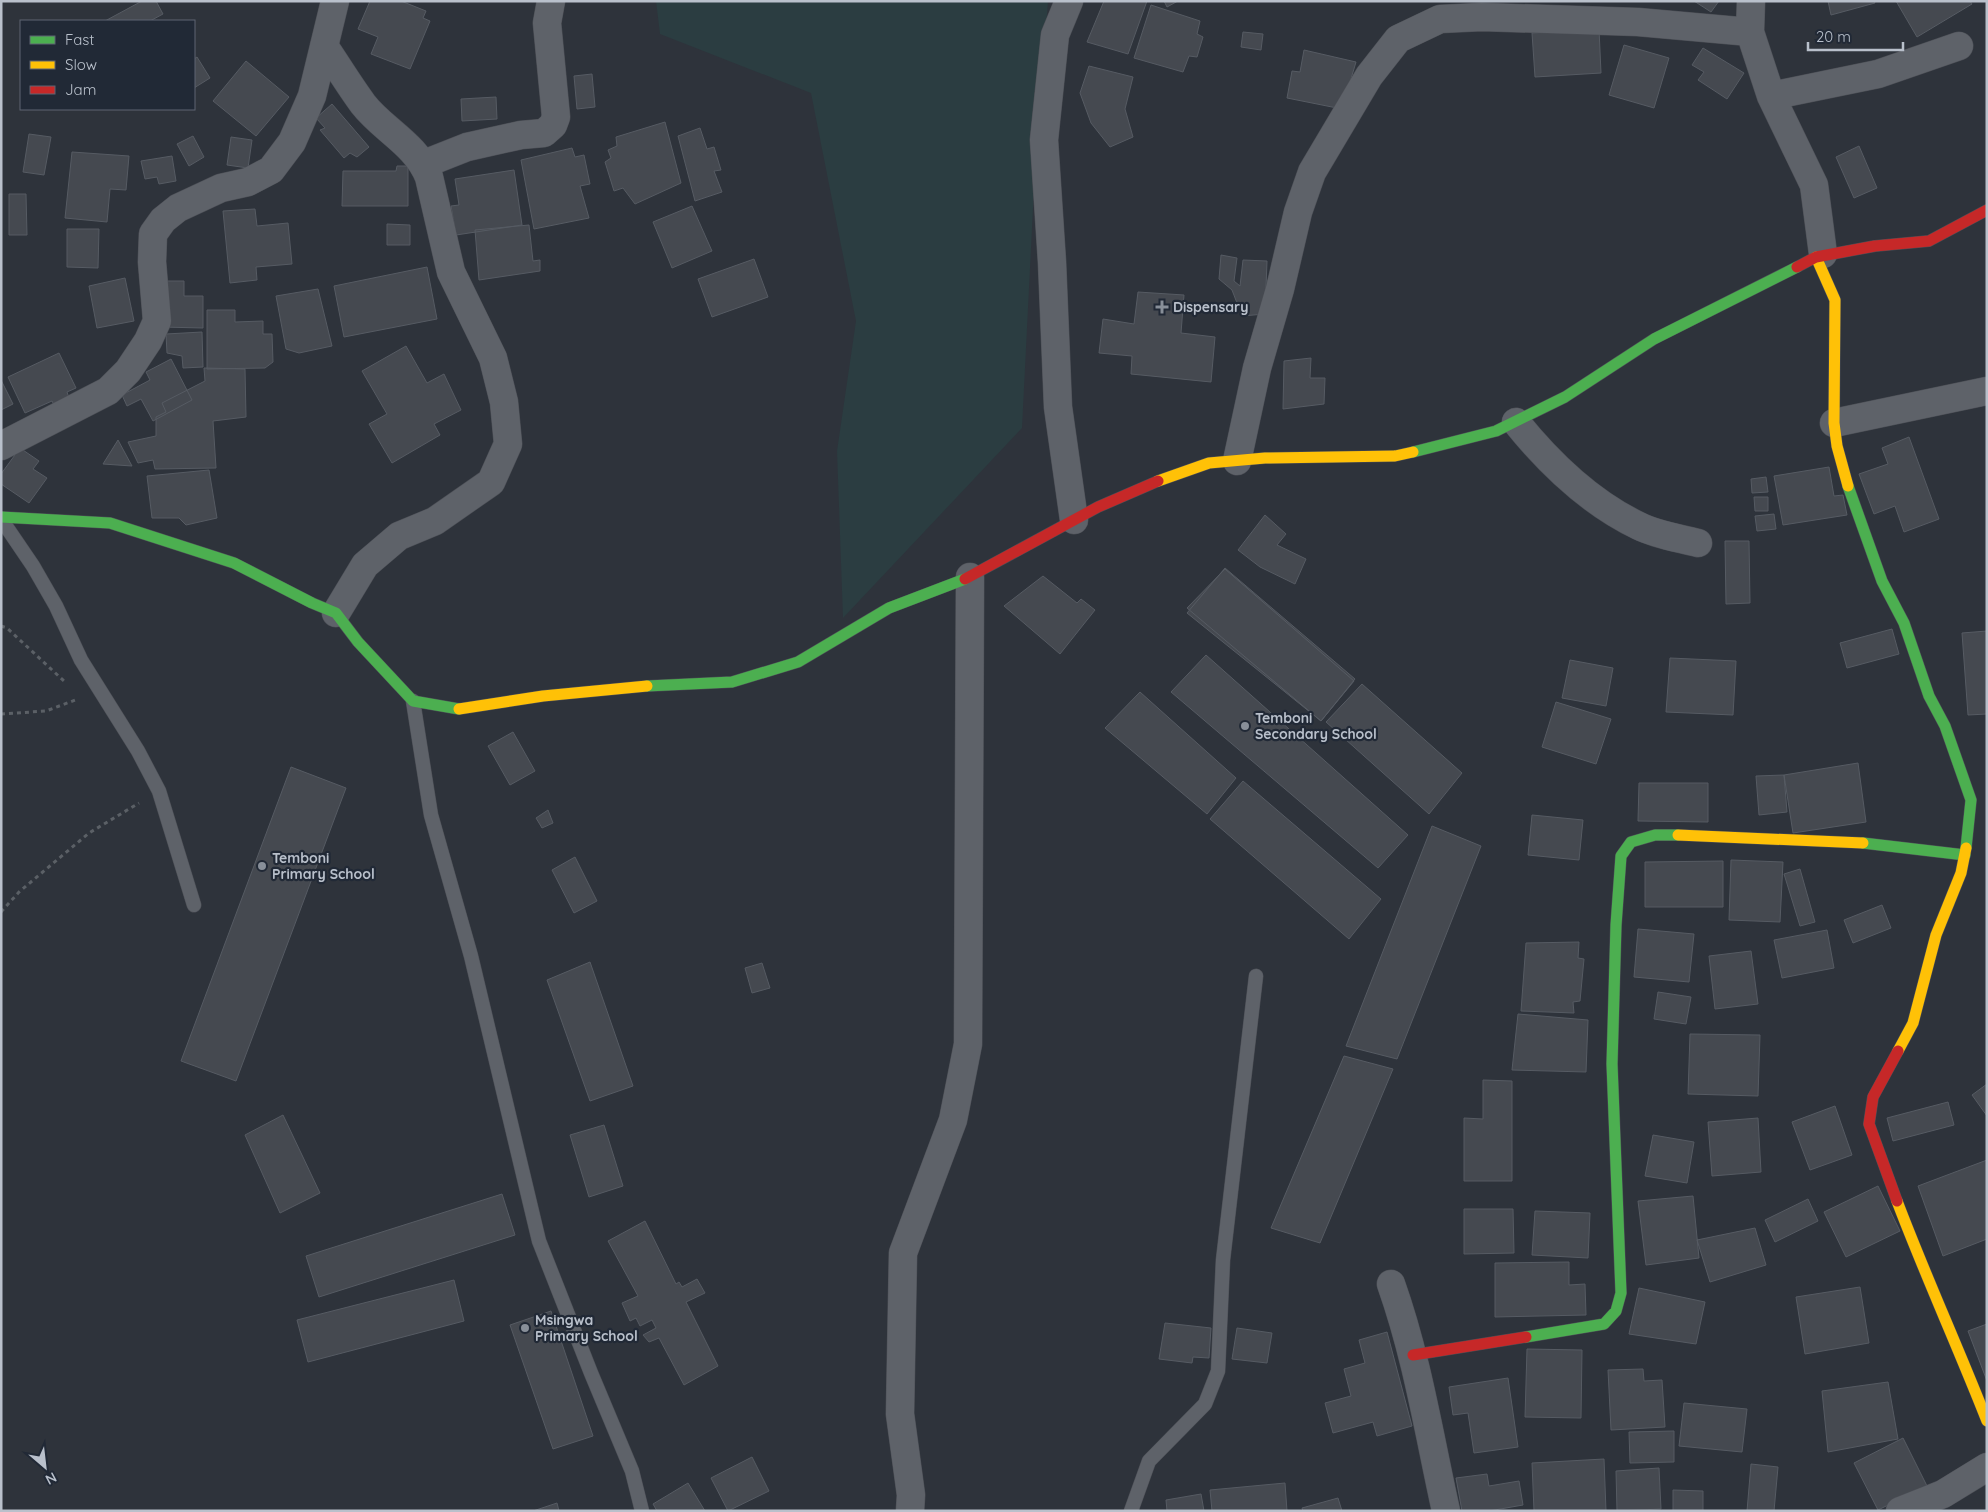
<svg xmlns="http://www.w3.org/2000/svg" width="1988" height="1512" font-family="Quicksand,sans-serif">
  <style>
    .green { fill: #2b3d41 }
    .building { fill: #454950; stroke: #565b63 }
    .lines { fill: none; stroke-linecap: round; stroke-linejoin: round }
    .lane-casing { stroke: #4c4f56; stroke-width: 15 }
    .street-casing { stroke: #4c4f56; stroke-width: 29 }
    .fast-casing { stroke: #4c4f56; stroke-width: 12 }
    .slow-casing { stroke: #4c4f56; stroke-width: 12 }
    .jam-casing { stroke: #4c4f56; stroke-width: 12 }
    .path { stroke: #5b6066; stroke-width: 3; stroke-dasharray: 4 4; stroke-linecap: butt }
    .lane { stroke: #5e6269; stroke-width: 14 }
    .street { stroke: #5e6269; stroke-width: 28 }
    .fast { stroke: #4caf50; stroke-width: 11 }
    .slow { stroke: #ffc107; stroke-width: 11 }
    .jam { stroke: #c62828; stroke-width: 11 }
    .poi-dot { fill: #888f99; stroke: #212936; stroke-width: 2 }
    .labels { text-anchor: middle; stroke-width: 4.5; stroke-linejoin: round; paint-order: stroke }
    .poi-label { font-size: 14px; font-weight: bold; fill: #b9c0cb; stroke: #212936; text-anchor: start }
  </style>
  <rect width="100%" height="100%" fill="#2e333b"/>
  <path class="green" d="M 656,1 L 1048,1 L 1034,188 L 1022,428 L 843,618 L 837,451 L 856,321 L 811,93 L 660,34 Z"/>
  <path class="building" d="M 142,1 L 156,1 L 163,14 L 150,21 L 105,21 Z
    M 370,1 L 401,1 L 426,11 L 423,18 L 430,21 L 410,69 L 371,54 L 378,37 L 358,29 Z
    M 1104,1 L 1147,1 L 1128,54 L 1087,42 Z
    M 1164,1 L 1178,1 L 1167,7 Z
    M 1694,1 L 1719,1 L 1711,12 Z
    M 1828,1 L 1874,1 L 1875,3 L 1831,15 Z
    M 1896,1 L 1970,1 L 1972,4 L 1917,37 Z
    M 1151,5 L 1200,21 L 1197,34 L 1203,37 L 1197,57 L 1189,56 L 1183,72 L 1134,58 Z
    M 1599,29 L 1601,73 L 1535,77 L 1532,33 Z
    M 1243,32 L 1263,34 L 1261,50 L 1241,47 Z
    M 1624,45 L 1669,58 L 1654,108 L 1609,95 Z
    M 1703,48 L 1744,73 L 1727,99 L 1698,80 L 1704,72 L 1692,65 Z
    M 1304,50 L 1356,62 L 1342,109 L 1287,98 L 1292,71 L 1300,72 Z
    M 197,57 L 210,78 L 194,88 L 194,59 Z
    M 246,61 L 289,97 L 256,136 L 213,101 Z
    M 1089,66 L 1133,77 L 1125,109 L 1133,137 L 1110,147 L 1091,123 L 1080,93 Z
    M 592,74 L 595,107 L 577,109 L 574,76 Z
    M 496,97 L 497,119 L 462,121 L 461,99 Z
    M 332,104 L 369,147 L 357,157 L 350,153 L 344,158 L 320,130 L 325,128 L 316,118 Z
    M 665,122 L 681,183 L 635,204 L 623,188 L 614,191 L 605,162 L 611,158 L 608,150 L 617,146 L 616,137 Z
    M 700,128 L 707,149 L 714,147 L 721,170 L 714,171 L 722,192 L 695,201 L 678,136 Z
    M 29,134 L 51,137 L 44,175 L 23,172 Z
    M 193,136 L 204,157 L 189,166 L 177,144 Z
    M 231,137 L 252,140 L 248,168 L 227,165 Z
    M 1859,146 L 1877,188 L 1854,198 L 1836,157 Z
    M 572,148 L 575,157 L 584,155 L 590,184 L 580,186 L 589,218 L 534,229 L 521,160 Z
    M 72,152 L 129,156 L 126,190 L 110,189 L 107,222 L 65,218 Z
    M 172,156 L 176,181 L 159,184 L 157,177 L 145,179 L 141,161 Z
    M 397,166 L 408,166 L 408,206 L 342,206 L 343,171 L 396,171 Z
    M 514,170 L 522,225 L 456,235 L 451,206 L 459,205 L 455,179 Z
    M 9,194 L 26,194 L 27,235 L 9,235 Z
    M 692,206 L 712,251 L 672,268 L 653,222 Z
    M 255,209 L 257,226 L 288,223 L 292,264 L 256,267 L 257,280 L 230,283 L 223,211 Z
    M 387,224 L 410,225 L 410,245 L 387,245 Z
    M 529,225 L 533,261 L 540,260 L 540,271 L 479,280 L 475,230 Z
    M 67,229 L 99,229 L 98,268 L 67,267 Z
    M 1221,255 L 1237,258 L 1234,281 L 1240,286 L 1243,260 L 1267,261 L 1265,314 L 1242,316 L 1232,290 L 1219,279 Z
    M 754,259 L 768,297 L 712,317 L 698,279 Z
    M 427,267 L 437,319 L 344,337 L 334,286 Z
    M 125,278 L 134,321 L 97,328 L 89,286 Z
    M 161,281 L 184,281 L 184,296 L 203,296 L 203,328 L 161,327 Z
    M 318,289 L 332,346 L 299,353 L 286,349 L 276,296 Z
    M 1138,292 L 1184,295 L 1181,333 L 1215,337 L 1211,382 L 1131,374 L 1132,356 L 1099,353 L 1103,319 L 1134,324 Z
    M 207,310 L 235,310 L 235,322 L 263,321 L 263,334 L 272,334 L 273,362 L 265,368 L 207,369 Z
    M 202,332 L 203,367 L 183,368 L 182,356 L 167,353 L 166,334 Z
    M 406,346 L 427,383 L 444,374 L 461,410 L 434,424 L 440,435 L 392,463 L 369,424 L 387,414 L 362,371 Z
    M 59,353 L 76,388 L 67,392 L 69,398 L 54,405 L 52,401 L 25,413 L 8,377 Z
    M 1311,358 L 1310,378 L 1325,378 L 1324,404 L 1283,409 L 1284,361 Z
    M 171,359 L 192,400 L 153,421 L 141,399 L 127,406 L 122,395 L 150,380 L 146,372 Z
    M 204,368 L 245,369 L 246,417 L 213,421 L 216,468 L 155,469 L 153,460 L 138,463 L 128,442 L 156,436 L 156,417 L 166,412 L 162,403 L 205,381 Z
    M 1,380 L 13,404 L 1,410 Z
    M 1909,437 L 1939,519 L 1904,532 L 1895,506 L 1874,514 L 1859,474 L 1888,464 L 1882,448 Z
    M 118,440 L 132,466 L 103,464 Z
    M 20,448 L 39,461 L 33,469 L 47,478 L 29,503 L 1,484 L 1,474 Z
    M 1829,467 L 1834,496 L 1843,495 L 1847,515 L 1783,525 L 1774,476 Z
    M 209,470 L 217,518 L 186,525 L 179,518 L 152,518 L 147,476 Z
    M 1766,477 L 1768,492 L 1752,493 L 1751,479 Z
    M 1754,497 L 1768,497 L 1768,511 L 1755,511 Z
    M 1774,514 L 1776,529 L 1757,531 L 1755,516 Z
    M 1265,515 L 1286,534 L 1277,545 L 1306,559 L 1295,584 L 1260,567 L 1238,550 Z
    M 1725,541 L 1749,541 L 1750,603 L 1726,604 Z
    M 1225,568 L 1355,679 L 1321,721 L 1187,613 Z
    M 1225,569 L 1354,681 L 1321,721 L 1187,608 Z
    M 1043,576 L 1077,603 L 1081,599 L 1095,610 L 1060,654 L 1004,606 Z
    M 1892,629 L 1899,654 L 1847,668 L 1840,643 Z
    M 1987,631 L 1987,714 L 1968,715 L 1962,633 Z
    M 1206,655 L 1408,835 L 1378,868 L 1171,692 Z
    M 1670,658 L 1736,661 L 1733,715 L 1666,712 Z
    M 1570,660 L 1613,668 L 1606,706 L 1562,698 Z
    M 1362,684 L 1462,773 L 1429,814 L 1326,722 Z
    M 1140,692 L 1236,778 L 1207,814 L 1105,728 Z
    M 1556,702 L 1611,719 L 1596,764 L 1542,747 Z
    M 513,732 L 535,771 L 510,785 L 488,746 Z
    M 1858,763 L 1866,822 L 1793,833 L 1784,775 Z
    M 291,767 L 346,788 L 236,1081 L 181,1061 Z
    M 1784,775 L 1787,812 L 1759,815 L 1756,776 Z
    M 1243,781 L 1381,899 L 1349,939 L 1210,819 Z
    M 1639,783 L 1708,783 L 1708,822 L 1638,821 Z
    M 548,810 L 553,823 L 542,828 L 536,818 Z
    M 1532,815 L 1583,820 L 1579,860 L 1528,855 Z
    M 1432,826 L 1481,846 L 1397,1059 L 1346,1046 Z
    M 575,857 L 597,901 L 574,913 L 552,870 Z
    M 1731,860 L 1783,862 L 1780,922 L 1729,920 Z
    M 1723,861 L 1723,907 L 1645,907 L 1645,862 Z
    M 1800,869 L 1815,922 L 1800,926 L 1784,874 Z
    M 1882,905 L 1891,928 L 1853,943 L 1844,920 Z
    M 1638,929 L 1694,934 L 1689,982 L 1634,977 Z
    M 1827,930 L 1834,968 L 1782,978 L 1774,940 Z
    M 1579,942 L 1578,958 L 1584,959 L 1580,1001 L 1573,1002 L 1574,1013 L 1521,1011 L 1526,943 Z
    M 1751,951 L 1758,1004 L 1715,1009 L 1709,956 Z
    M 590,962 L 633,1086 L 590,1101 L 547,980 Z
    M 762,963 L 770,988 L 752,993 L 745,968 Z
    M 1658,992 L 1691,997 L 1686,1024 L 1654,1019 Z
    M 1518,1014 L 1588,1020 L 1586,1072 L 1512,1070 Z
    M 1690,1034 L 1760,1035 L 1758,1096 L 1688,1094 Z
    M 1344,1056 L 1393,1069 L 1320,1243 L 1271,1228 Z
    M 1483,1080 L 1512,1081 L 1512,1181 L 1464,1181 L 1464,1118 L 1483,1119 Z
    M 1987,1084 L 1987,1116 L 1972,1095 Z
    M 1948,1102 L 1954,1125 L 1893,1141 L 1887,1118 Z
    M 1835,1106 L 1852,1155 L 1810,1170 L 1792,1122 Z
    M 283,1115 L 320,1193 L 280,1213 L 245,1135 Z
    M 1758,1118 L 1761,1172 L 1712,1176 L 1708,1122 Z
    M 604,1125 L 623,1186 L 589,1197 L 570,1135 Z
    M 1653,1135 L 1694,1142 L 1687,1183 L 1645,1176 Z
    M 1987,1160 L 1987,1239 L 1943,1256 L 1918,1186 Z
    M 1878,1186 L 1900,1231 L 1846,1257 L 1824,1212 Z
    M 502,1194 L 515,1235 L 319,1297 L 306,1256 Z
    M 1693,1196 L 1699,1258 L 1646,1265 L 1638,1201 Z
    M 1808,1199 L 1818,1221 L 1775,1242 L 1765,1220 Z
    M 1464,1209 L 1513,1209 L 1514,1253 L 1464,1254 Z
    M 1535,1211 L 1590,1213 L 1588,1258 L 1532,1255 Z
    M 645,1221 L 676,1284 L 679,1282 L 682,1287 L 697,1279 L 705,1293 L 686,1302 L 718,1366 L 684,1385 L 659,1338 L 649,1342 L 643,1335 L 656,1328 L 652,1320 L 640,1326 L 636,1318 L 630,1321 L 622,1303 L 638,1296 L 608,1241 Z
    M 1755,1228 L 1766,1265 L 1710,1282 L 1697,1240 Z
    M 1569,1262 L 1569,1285 L 1585,1284 L 1586,1315 L 1495,1317 L 1495,1263 Z
    M 454,1280 L 464,1321 L 308,1362 L 297,1320 Z
    M 1860,1287 L 1869,1343 L 1805,1354 L 1796,1297 Z
    M 1639,1288 L 1705,1302 L 1696,1344 L 1629,1334 Z
    M 551,1311 L 593,1436 L 553,1449 L 510,1325 Z
    M 1165,1323 L 1211,1328 L 1209,1358 L 1193,1357 L 1192,1363 L 1159,1359 Z
    M 1987,1324 L 1987,1381 L 1968,1331 Z
    M 1237,1328 L 1272,1333 L 1267,1363 L 1232,1359 Z
    M 1387,1332 L 1412,1426 L 1377,1436 L 1373,1422 L 1333,1433 L 1325,1403 L 1351,1396 L 1344,1369 L 1365,1363 L 1359,1340 Z
    M 1527,1349 L 1582,1350 L 1581,1418 L 1525,1417 Z
    M 1643,1369 L 1644,1381 L 1662,1380 L 1665,1427 L 1611,1430 L 1608,1370 Z
    M 1508,1378 L 1518,1447 L 1474,1453 L 1468,1413 L 1453,1415 L 1449,1387 Z
    M 1888,1382 L 1898,1439 L 1828,1452 L 1822,1391 Z
    M 1684,1403 L 1747,1409 L 1742,1452 L 1679,1446 Z
    M 1674,1431 L 1674,1462 L 1630,1463 L 1629,1432 Z
    M 1903,1438 L 1927,1486 L 1878,1510 L 1854,1463 Z
    M 752,1457 L 769,1491 L 728,1511 L 711,1478 Z
    M 1604,1459 L 1606,1511 L 1534,1511 L 1532,1463 Z
    M 1751,1464 L 1778,1467 L 1774,1511 L 1747,1511 Z
    M 1659,1468 L 1661,1509 L 1617,1511 L 1616,1471 Z
    M 1487,1474 L 1489,1486 L 1519,1481 L 1523,1505 L 1489,1511 L 1462,1511 L 1456,1478 Z
    M 688,1483 L 705,1511 L 657,1511 L 653,1504 Z
    M 1285,1483 L 1287,1511 L 1212,1511 L 1210,1490 Z
    M 1673,1490 L 1703,1491 L 1703,1511 L 1673,1511 Z
    M 1201,1494 L 1204,1511 L 1167,1511 L 1166,1500 Z
    M 1338,1498 L 1342,1511 L 1303,1511 L 1302,1508 Z
    M 557,1503 L 559,1511 L 533,1511 Z"/>
  <g class="lines">
    <defs>
      <path id="lane" d="M 1,519 L 33,566 L 56,606 L 81,660 L 138,751 L 159,791 L 194,905
        M 413,701 L 431,815 L 471,956 L 539,1241 L 591,1373 L 632,1471 L 642,1511
        M 1131,1511 L 1149,1461 L 1205,1404 L 1218,1371 L 1223,1260 L 1256,976"/>
      <path id="street" d="M 1069,1 L 1055,35 L 1044,140 L 1052,262 L 1058,407 L 1074,520
        M 1751,1 L 1750,32 L 1771,96 L 1814,185 L 1823,254
        M 324,46 C 337,65 349,85 363,104 C 383,130 416,144 429,177 L 451,272 L 493,358 L 504,402 L 508,444 L 491,482 L 435,521 L 399,536 L 365,565 L 336,613
        M 1771,96 L 1878,74 L 1959,46
        M 424,164 L 467,147 L 521,135 L 544,133 L 553,125 L 556,117 L 547,23 L 551,1
        M 1516,422 C 1549,463 1591,503 1639,526 C 1657,535 1679,538 1698,543
        M 1834,423 L 1987,391
        M 1,446 L 108,391 L 128,371 L 148,341 L 157,321 L 152,262 L 153,234 L 163,220 L 178,208 L 221,188 L 248,182 L 271,170 L 292,142 L 312,96 L 335,1
        M 1237,461 L 1257,368 L 1280,289 L 1298,212 L 1312,172 L 1369,76 L 1398,39 L 1440,19 L 1482,17 L 1638,22 L 1750,32
        M 1391,1284 C 1417,1357 1429,1434 1446,1511
        M 910,1511 L 911,1495 L 900,1414 L 903,1253 L 953,1120 L 968,1044 L 970,577
        M 1900,1511 L 1943,1494 L 1987,1467"/>
      <path id="fast" d="M 1413,452 L 1496,431 L 1565,397 L 1654,339 L 1797,267
        M 1848,486 L 1882,581 L 1904,623 L 1929,696 L 1945,726 L 1971,800 L 1966,848
        M 1,517 L 110,523 L 234,563 L 312,603 L 336,613 L 358,642 L 413,701 L 459,709
        M 647,686 L 732,682 L 798,662 L 889,608 L 965,579
        M 1863,843 L 1965,855
        M 1526,1337 L 1604,1324 L 1616,1311 L 1621,1293 L 1612,1064 L 1616,925 L 1621,856 L 1631,842 L 1655,835 L 1678,835"/>
      <path id="slow" d="M 1816,257 L 1835,300 L 1834,423 L 1837,446 L 1848,486
        M 1158,481 L 1209,463 L 1265,458 L 1395,456 L 1413,452
        M 459,709 L 543,696 L 647,686
        M 1678,835 L 1863,843
        M 1898,1051 L 1913,1023 L 1936,935 L 1961,873 L 1966,848
        M 1897,1201 C 1925,1275 1958,1347 1987,1421"/>
      <path id="jam" d="M 1797,267 L 1816,257 L 1875,246 L 1929,241 L 1987,210
        M 965,579 L 1098,507 L 1158,481
        M 1897,1201 L 1869,1124 L 1873,1097 L 1898,1051
        M 1413,1355 L 1526,1337"/>
    </defs>
    <use href="#lane" class="lane-casing"/>
    <use href="#street" class="street-casing"/>
    <use href="#fast" class="fast-casing"/>
    <use href="#slow" class="slow-casing"/>
    <use href="#jam" class="jam-casing"/>
    <path class="path" d="M 1,626 L 7,628 L 65,682
      M 1,714 L 46,711 L 78,699
      M 1,912 L 19,892 L 89,833 L 139,803"/>
    <use href="#lane" class="lane"/>
    <use href="#street" class="street"/>
    <use href="#fast" class="fast"/>
    <use href="#slow" class="slow"/>
    <use href="#jam" class="jam"/>
  </g>
  <g class="poi-dot">
    <path d="M1159.5 299.5h5v5h5v5h-5v5h-5v-5h-5v-5h5z"/>
    <circle cx="1245" cy="726" r="5"/>
    <circle cx="262" cy="866" r="5"/>
    <circle cx="525" cy="1328" r="5"/>
  </g>
  <g class="labels">
    <g class="poi-label">
      <text x="1173" y="312">Dispensary</text>
      <text x="1255" y="723">Temboni<tspan x="1255" dy="16">Secondary School</tspan></text>
      <text x="272" y="863">Temboni<tspan x="272" dy="16">Primary School</tspan></text>
      <text x="535" y="1325">Msingwa<tspan x="535" dy="16">Primary School</tspan></text>
    </g>
  </g>
  <rect width="1988" height="1512" fill="none" stroke="#b9c0cb" stroke-width="5"/>
  <rect x="20" y="20" width="175" height="90" fill="#212936" stroke="#5e6572"/>
  <rect x="30" y="36" width="25" height="8" fill="#4caf50" stroke="#5e6572"/>
  <text x="65" y="45" font-size="15" fill="#b9c0cb">Fast</text>
  <rect x="30" y="61" width="25" height="8" fill="#ffc107" stroke="#5e6572"/>
  <text x="65" y="70" font-size="15" fill="#b9c0cb">Slow</text>
  <rect x="30" y="86" width="25" height="8" fill="#c62828" stroke="#5e6572"/>
  <text x="65" y="95" font-size="15" fill="#b9c0cb">Jam</text>
  <g transform="translate(45 1467) rotate(152)" stroke="#212936" stroke-width="4" paint-order="stroke">
  <path d="M0-4L9 19L0 12L-9 19Z" fill="#b9c0cb"/>
  <text y="-8" font-size="14" font-weight="bold" text-anchor="middle" fill="#b9c0cb">N</text>
  </g>
  <path d="M1808 42v8h95v-8" fill="none" stroke="#b9c0cb" stroke-width="2.5"/>
  <text x="1816" y="42" font-size="15" fill="#b9c0cb" stroke="#212936" stroke-width="4" paint-order="stroke">20 m</text>
</svg>
